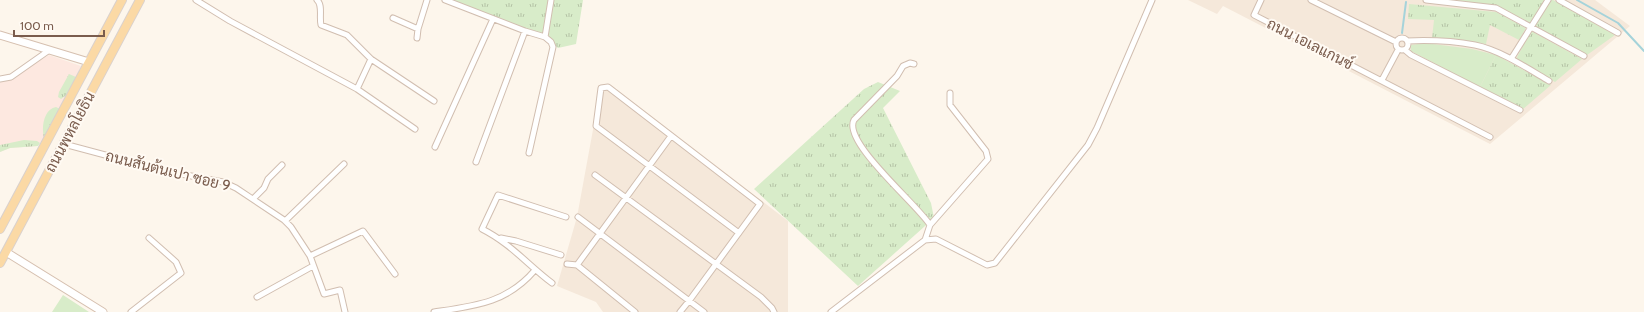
<svg xmlns="http://www.w3.org/2000/svg" width="1644" height="312" font-family="Cabin,Sarabun,sans-serif">
  <style>
    .residential { fill: #f5e8da }
    .commercial { fill: #fde8e0 }
    .grass { fill: url(#grass-tufts) }
    .garden { fill: #d8ecc9 }
    .lines { fill: none; stroke-linecap: round; stroke-linejoin: round }
    .stream { stroke: #a5d3da; stroke-width: 2 }
    .street-casing { stroke: #d1beb0; stroke-width: 7 }
    .secondary-casing { stroke: #d6c0b0; stroke-width: 9 }
    .primary-casing { stroke: #dad1cd; stroke-width: 10 }
    .street { stroke: #fff; stroke-width: 5 }
    .secondary { stroke: #fff; stroke-width: 7 }
    .primary { stroke: #fbd9a5; stroke-width: 8 }
    .labels { text-anchor: middle; stroke-width: 4; stroke-linejoin: round; paint-order: stroke }
    .street-label { font-size: 15px; fill: #7a5c4d; stroke: #fffaf3 }
  </style>
  <defs>
    <pattern id="grass-tufts" width="24" height="20" patternUnits="userSpaceOnUse"><rect width="24" height="20" fill="#d8ecc9"/><path d="M3 7l-1-3M5 7V3M7 7l1-3M15 17l-1-3M17 17v-4M19 17l1-3" fill="none" stroke="#b4c2a5"/></pattern>
  </defs>
  <rect width="100%" height="100%" fill="#fdf6ec"/>
  <path class="residential" d="M 1188,0 L 1595,0 L 1630,26 L 1490,144 L 1223,6 L 1217,14 Z
    M 611,85 L 788,221 L 788,312 L 603,312 L 596,302 L 557,286 L 577,217 L 601,86 Z"/>
  <path class="commercial" d="M 49,55 L 81,66 L 69,93 L 45,136 L 38,146 L 10,148 L 0,152 L 0,82 L 6,81 Z"/>
  <path class="grass" d="M 447,0 L 583,0 L 576,44 L 558,48 L 545,37 Z
    M 1444,0 L 1545,0 L 1530,24 L 1497,6 Z
    M 1551,0 L 1553,0 L 1615,35 L 1587,55 L 1535,26 Z
    M 1409,4 L 1496,12 L 1526,28 L 1519,40 L 1490,25 L 1486,44 L 1432,38 L 1434,20 L 1408,19 Z
    M 1531,31 L 1582,59 L 1555,82 L 1516,59 Z
    M 1496,55 L 1551,85 L 1523,109 L 1480,87 Z
    M 69,74 L 76,77 L 68,94 L 61,99 L 58,97 L 59,92 Z
    M 878,82 L 900,91 L 883,108 L 931,203 L 934,218 L 858,286 L 754,189 L 864,89 Z
    M 56,107 L 60,109 L 44,138 C 41,127 44,109 56,107 Z
    M 24,140 L 37,141 L 40,143 L 38,146 L 10,148 L 0,152 L 0,145 Z"/>
  <path class="garden" d="M 1425,43 L 1472,49 L 1496,55 L 1480,87 L 1411,51 L 1411,45 Z
    M 63,295 L 89,312 L 52,312 Z"/>
  <g class="lines">
    <path class="stream" d="M 1577,0 L 1618,23 L 1644,51
      M 1402,33 L 1406,2"/>
    <defs>
      <path id="street" d="M 196,0 L 230,21 L 357,89 L 415,129
        M 317,0 C 323,5 319,17 321,25 L 347,35 L 371,59 L 434,101
        M 445,0 L 525,31 L 545,37 L 551,0
        M 1261,0 L 1254,15 L 1490,137
        M 1311,0 L 1396,42
        M 1426,0 L 1496,8 L 1584,56
        M 1559,0 L 1618,33
        M 393,18 L 418,29
        M1396 44a6 6 0 1 1 12 0a6 6 0 1 1-12 0Z
        M 417,38 L 418,29 L 427,0
        M 1407,41 C 1429,40 1453,41 1475,45 C 1500,50 1527,68 1549,81
        M 1405,50 L 1411,55 L 1520,110
        M 1511,59 L 1548,0
        M 914,64 L 910,63 L 903,66 L 897,76 L 854,120 C 842,142 918,205 930,225
        M 0,79 L 11,77 L 48,51
        M 1382,80 L 1398,50
        M 357,89 L 371,59
        M 64,144 L 165,171 L 223,182 L 236,188 L 284,220 L 291,227 L 310,256 L 324,294 L 340,290 L 345,312
        M 435,147 L 493,19
        M 529,153 L 553,47 L 551,42 L 545,37
        M 476,162 L 525,31
        M 595,175 L 761,297 L 772,308 L 774,312
        M 253,199 L 264,188 L 268,179 L 282,165
        M 578,217 L 704,312
        M 285,221 L 344,164
        M 501,238 L 516,241 L 561,255
        M 925,240 L 930,225 L 988,159 L 986,151 L 950,105 L 950,93
        M 310,256 L 363,231 L 395,274
        M 567,264 L 577,265 L 635,312
        M 577,265 L 671,136
        M 552,283 C 528,265 510,243 482,229 L 498,195 L 566,217
        M 257,297 L 313,266
        M 131,312 L 181,273 L 176,262 L 149,238
        M 434,312 C 475,306 507,303 535,270
        M 680,312 L 689,301 L 760,204 L 608,87 L 601,88 L 596,126 L 739,233
        M 831,312 L 925,240 L 936,239 L 987,265 L 995,263 L 1088,145 L 1097,128 L 1152,0"/>
      <path id="secondary" d="M 0,35 L 89,62
        M 6,252 L 103,312"/>
      <path id="primary" d="M 0,229 L 122,0
        M 0,263 L 140,0"/>
    </defs>
    <use href="#street" class="street-casing"/>
    <use href="#secondary" class="secondary-casing"/>
    <use href="#primary" class="primary-casing"/>
    <use href="#street" class="street"/>
    <use href="#secondary" class="secondary"/>
    <use href="#primary" class="primary"/>
  </g>
  <g class="labels">
    <g class="street-label">
      <text transform="translate(1310 44) rotate(27)" y="5">ถนน เอเลแกนซ์</text>
      <text transform="translate(70 132) rotate(-62)" y="5">ถนนพหลโยธิน</text>
      <text transform="translate(168 171) rotate(14)" y="5">ถนนสันต้นเปา ซอย 9</text>
    </g>
  </g>
  <path d="M14 30v6h90v-6" fill="none" stroke="#7a5c4d" stroke-width="2"/>
  <text x="20" y="30" font-size="12" fill="#7a5c4d" stroke="#fffaf3" stroke-width="3" paint-order="stroke">100 m</text>
</svg>
